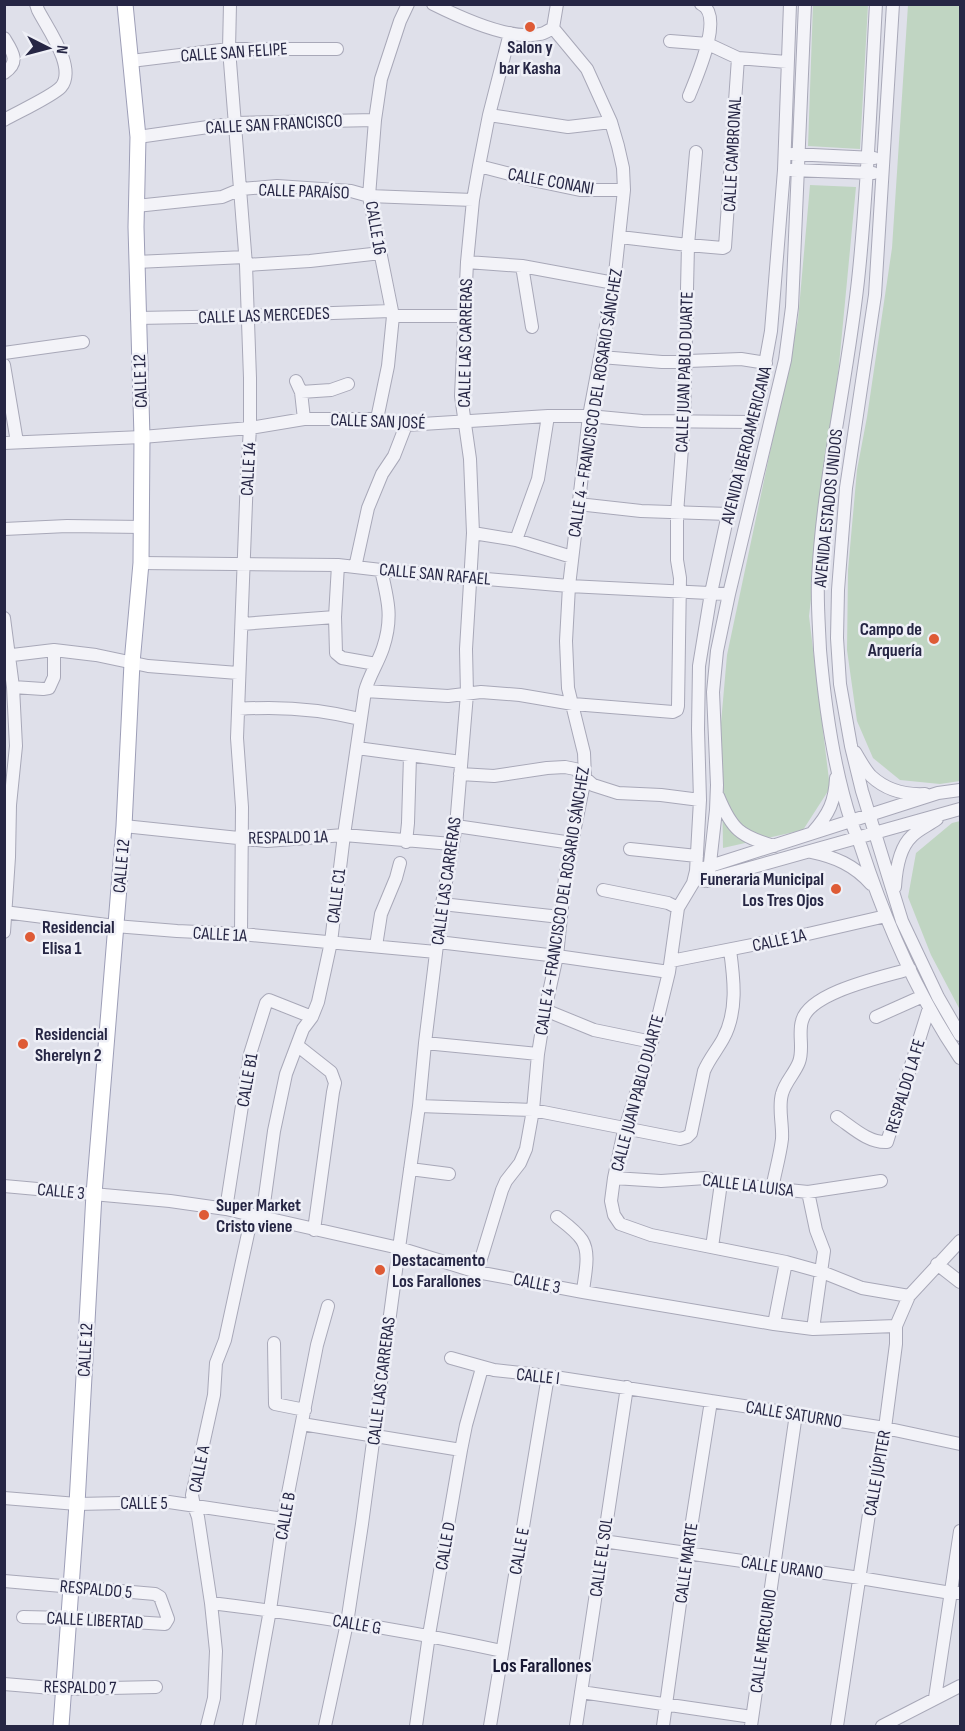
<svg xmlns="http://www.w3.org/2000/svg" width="965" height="1731" font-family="'Sofia Sans Condensed',sans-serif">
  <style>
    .green { fill: #c0d5c2 }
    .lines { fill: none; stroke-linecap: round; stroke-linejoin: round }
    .minor-casing { stroke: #a8a8b8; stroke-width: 14 }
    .major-casing { stroke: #9d9eb7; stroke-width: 17 }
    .minor { stroke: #f3f3f8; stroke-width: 12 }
    .major { stroke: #fff; stroke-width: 15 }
    .poi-dot { fill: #de5b36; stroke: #eff0f7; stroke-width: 2 }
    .labels { text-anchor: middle; stroke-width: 5; stroke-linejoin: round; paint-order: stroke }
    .poi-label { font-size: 18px; font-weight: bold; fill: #262644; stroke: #eff0f7; text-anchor: start }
    .street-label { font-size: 18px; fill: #262644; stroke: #eff0f7 }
    .neighbourhood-label { font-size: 20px; font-weight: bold; fill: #191934; stroke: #eff0f7 }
  </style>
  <rect width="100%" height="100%" fill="#dfe0ea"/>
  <path class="green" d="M 813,5 L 868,5 L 860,149 L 808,146 Z
    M 908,5 L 960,5 L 960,781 L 940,784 L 900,780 L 873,758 L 857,721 L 847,650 L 848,570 L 857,470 L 867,417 L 892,248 Z
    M 810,185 L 856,187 L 839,365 L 809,616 L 830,788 L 803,830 L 723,848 L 721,723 L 727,655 L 798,320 Z
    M 960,821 L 960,1010 L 931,955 L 908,897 L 916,853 L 952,823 Z"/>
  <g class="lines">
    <defs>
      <path id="minor" d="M 230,4 L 229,49 L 246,265 L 250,378 L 250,428 L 247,476 L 237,738 L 242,807 L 241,934
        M 433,4 C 459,17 511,41 540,34 C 544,34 549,30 553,28
        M 790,4 L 784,170 L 771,331 L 761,386 L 728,514 L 711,593 L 699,666 L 698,729 L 700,800 L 696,871 L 693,883 L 678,908 L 669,972 L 652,1042 L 623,1135 L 614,1178 L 611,1201 L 614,1215 L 620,1224 L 651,1235 L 786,1262 L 822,1272 L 862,1288 L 909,1296
        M 876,4 C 871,93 868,183 859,271 C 849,374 823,475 818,579 C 817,602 819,626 820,650 C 825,707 833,766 851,821 C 854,830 858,838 861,847 C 885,921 916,993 960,1058
        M 893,4 L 875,295 L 846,488 L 838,590 L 837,638 L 840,684 L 851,746 L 862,791 L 902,921 L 938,997 L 960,1035
        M 4,38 C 12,51 21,62 4,73
        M 670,41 L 708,44 L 738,58 L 787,62
        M 131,61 L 229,49 L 337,49
        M 689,96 C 696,78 725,15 701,4
        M 489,115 L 568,127 L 611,122
        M 4,120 C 16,113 53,96 61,87 C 77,68 47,28 38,10 L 36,4
        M 138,137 L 236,123 L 375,120
        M 792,154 L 874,158
        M 479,166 L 537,181 L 580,190 L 624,190
        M 791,170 L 873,173
        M 136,206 L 222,197 L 241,189 L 277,186 L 351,191 L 369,196 L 473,200
        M 620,237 L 688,245 L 723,248 L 725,247 L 738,58
        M 136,262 L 245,257
        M 467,262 L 522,266 L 614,283
        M 246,265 L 310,261 L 381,253
        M 522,266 L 532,327
        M 393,316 L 466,316
        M 137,318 L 247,316 L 391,311
        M 4,353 L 83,342
        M 601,357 L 662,362 L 741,359 L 766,363
        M 4,365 L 17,442
        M 296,381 L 301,392 L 304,419
        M 301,392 L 331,390 L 348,384
        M 377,419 L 388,366 L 393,316 L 369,196 L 375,120 L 381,79 L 400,21 L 408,4
        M 4,443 L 142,437 L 250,428 L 304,419 L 377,419 L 406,425 L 548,416 L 589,416 L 642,421 L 752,422
        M 578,504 L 641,511 L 728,514
        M 4,529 L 67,526 L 142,527
        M 473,533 L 516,540 L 572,557
        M 516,540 L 538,479 L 548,416
        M 141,563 L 338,565 L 381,570 L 569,586 L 729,594
        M 338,565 L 335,617 L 336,653 L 342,658 L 376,664
        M 353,566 L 356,563 L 368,508 L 382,474 L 394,456 L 406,425
        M 4,618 L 13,687 L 16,746 L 10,805 L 9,857 L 4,932
        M 242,624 L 335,617
        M 4,656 L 54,650 L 96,655 L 148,666 L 238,673
        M 13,687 L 43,689 L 49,688 L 54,677 L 54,650
        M 365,691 L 448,696 L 481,692 L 520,695 L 573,704 L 673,712 L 677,710 L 678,706 L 680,578 L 677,560 L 677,513 L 684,422 L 688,245 L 696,152
        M 239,709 C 280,706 320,709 360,719
        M 357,748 L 461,762
        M 855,752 C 860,760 865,770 871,776 C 886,790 906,795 925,794
        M 460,774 L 494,776 L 547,768 L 565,767 L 575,769 L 593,785 L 618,793 L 661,795 L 700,800
        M 718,796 C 732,830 740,836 774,846
        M 124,826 L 267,841 L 344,835 L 452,844
        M 456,826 L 572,843
        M 813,832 C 829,814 835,801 836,778
        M 406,842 L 408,823 L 410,756
        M 630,849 L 697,856
        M 811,852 C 835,857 854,865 871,884
        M 704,868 L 938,793 L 960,790
        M 703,881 L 960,809
        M 708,881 L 716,810 L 717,785 L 713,692 L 717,651 L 729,594 L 785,360 L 792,307 L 805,4
        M 895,887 C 896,870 899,848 912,836 C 919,829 929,825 937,819
        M 603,890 L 668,903 L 678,908
        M 442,904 L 560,917
        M 4,912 L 115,926 L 177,931 L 241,934 L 436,952
        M 438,942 L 557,956 L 669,972
        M 376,946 L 381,914 L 396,878 L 400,863
        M 671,961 L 808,934 L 886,916
        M 545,1010 L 594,1030 L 652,1042
        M 876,1017 L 923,996
        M 425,1043 L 538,1054
        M 298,1046 L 331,1072 L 335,1083 L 333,1092 L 314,1230
        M 419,1106 L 533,1110 L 680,1139 L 687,1137 L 691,1133 L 704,1071 C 709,1059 717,1050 723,1039 C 738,1012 734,979 730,950
        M 837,1117 C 852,1127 868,1143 887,1142 L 929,1008
        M 410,1169 L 449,1174
        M 614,1178 L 661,1181 L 706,1178 L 721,1183 L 808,1192 L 881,1181
        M 4,1186 L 170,1201 L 226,1209 L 399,1248 L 477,1272 L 583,1292 L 774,1324 L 813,1329 L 896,1326
        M 772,1189 C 775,1172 780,1156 782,1139 C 783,1124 778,1108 782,1094 C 785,1082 795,1073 799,1062 C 804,1049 798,1034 802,1021 C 809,992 883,977 910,969
        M 808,1192 L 816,1230 L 824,1251 L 813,1329
        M 226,1209 L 250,1054 L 266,1003 L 269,1000 L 312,1017
        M 557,1217 C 566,1224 576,1231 582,1240 C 591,1254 584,1277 583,1292
        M 262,1218 L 274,1131 L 286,1074 L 303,1029 L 312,1017 L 318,1002 L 331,942 L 344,835 L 365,691 C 369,676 378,663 383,648 C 393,618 388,600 381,570
        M 712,1247 L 721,1183
        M 937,1264 L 960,1282
        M 477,1272 L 502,1190 L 506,1181 L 520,1163 L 526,1149 L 533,1110 L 538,1054 L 545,1010 L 557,956 L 565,877 L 585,778 L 584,753 L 568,688 L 566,641 L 569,586 L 589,416 L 614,283 L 624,190 L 623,168 L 618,146 L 611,122 L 587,69 L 553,28 L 557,4
        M 774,1324 L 786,1262
        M 274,1343 L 275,1404 L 305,1410
        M 451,1358 L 494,1370 L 548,1376 L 796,1414 L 885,1428 L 960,1444
        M 302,1424 L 461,1450
        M 4,1498 L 77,1504 L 169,1502 L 283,1519
        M 603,1541 L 860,1578 L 951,1593 L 960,1593
        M 4,1581 L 155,1594 L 160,1597 L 168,1619 L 165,1624 L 69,1618 L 23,1617
        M 211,1603 C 309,1615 406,1630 502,1651
        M 4,1684 L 64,1689 L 156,1687
        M 581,1692 L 752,1717
        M 935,1698 L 960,1531
        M 207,1726 L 214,1698 L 216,1651 L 211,1603 L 198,1517 L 194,1506 L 192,1495 L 214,1395 L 216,1363 L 225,1340 L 252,1215
        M 249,1726 L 270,1610 L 283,1519 L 317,1345 L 328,1306
        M 325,1726 L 347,1623 L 362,1524 L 399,1248 L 419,1106 L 425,1043 L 442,904 L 456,826 L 467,694 L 466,649 L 473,533 L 470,459 L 461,396 L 467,262 L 473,200 L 479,166 L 489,115 L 510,33
        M 416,1726 L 429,1635 L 461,1450 L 466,1425 L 482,1368
        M 490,1726 L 548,1376
        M 576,1726 L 627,1387
        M 663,1726 L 687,1553 L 711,1401
        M 751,1726 L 796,1414
        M 837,1726 L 869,1514 L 885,1428 L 896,1344 L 896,1326 L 909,1296 L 960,1241
        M 882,1726 L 960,1686"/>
      <path id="major" d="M 61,1726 L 77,1504 L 94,1194 L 124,826 L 132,663 L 141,563 L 142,437 L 136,227 L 138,137 L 125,4"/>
    </defs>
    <use href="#minor" class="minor-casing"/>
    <use href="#major" class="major-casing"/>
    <use href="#minor" class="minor"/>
    <use href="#major" class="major"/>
  </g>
  <g class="poi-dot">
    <circle cx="530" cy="27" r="6"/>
    <circle cx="934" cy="639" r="6"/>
    <circle cx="836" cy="889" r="6"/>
    <circle cx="30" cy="937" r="6"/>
    <circle cx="23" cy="1044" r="6"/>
    <circle cx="204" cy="1215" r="6"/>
    <circle cx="380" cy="1270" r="6"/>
  </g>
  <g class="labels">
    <g class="poi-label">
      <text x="530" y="53" text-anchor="middle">Salon y<tspan x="530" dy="21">bar Kasha</tspan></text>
      <text x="922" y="635" text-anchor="end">Campo de<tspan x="922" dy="21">Arquería</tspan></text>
      <text x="824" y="885" text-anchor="end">Funeraria Municipal<tspan x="824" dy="21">Los Tres Ojos</tspan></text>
      <text x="42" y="933">Residencial<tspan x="42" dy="21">Elisa 1</tspan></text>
      <text x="35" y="1040">Residencial<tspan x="35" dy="21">Sherelyn 2</tspan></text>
      <text x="216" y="1211">Super Market<tspan x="216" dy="21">Cristo viene</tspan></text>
      <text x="392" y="1266">Destacamento<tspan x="392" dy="21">Los Farallones</tspan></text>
    </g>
    <g class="street-label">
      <text transform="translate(234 52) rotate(-4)" y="6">CALLE SAN FELIPE</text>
      <text transform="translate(274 124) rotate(-3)" y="6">CALLE SAN FRANCISCO</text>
      <text transform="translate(732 154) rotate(-87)" y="6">CALLE CAMBRONAL</text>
      <text transform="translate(551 181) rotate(10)" y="6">CALLE CONANI</text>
      <text transform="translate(304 191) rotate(2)" y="6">CALLE PARAÍSO</text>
      <text transform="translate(376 228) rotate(80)" y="6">CALLE 16</text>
      <text transform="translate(264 315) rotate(-2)" y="6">CALLE LAS MERCEDES</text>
      <text transform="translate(465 343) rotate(-89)" y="6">CALLE LAS CARRERAS</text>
      <text transform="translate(684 372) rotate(-88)" y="6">CALLE JUAN PABLO DUARTE</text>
      <text transform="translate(140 381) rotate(-92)" y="6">CALLE 12</text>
      <text transform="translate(595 403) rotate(-81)" y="6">CALLE 4 - FRANCISCO DEL ROSARIO SÁNCHEZ</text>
      <text transform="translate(378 421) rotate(2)" y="6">CALLE SAN JOSÉ</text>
      <text transform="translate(746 445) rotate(-76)" y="6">AVENIDA IBEROAMERICANA</text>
      <text transform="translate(248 469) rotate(-87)" y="6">CALLE 14</text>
      <text transform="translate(828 508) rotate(-84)" y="6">AVENIDA ESTADOS UNIDOS</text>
      <text transform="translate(435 574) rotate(5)" y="6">CALLE SAN RAFAEL</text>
      <text transform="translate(288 837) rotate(-1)" y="6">RESPALDO 1A</text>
      <text transform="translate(121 866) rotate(-85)" y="6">CALLE 12</text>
      <text transform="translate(446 881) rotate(-82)" y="6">CALLE LAS CARRERAS</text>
      <text transform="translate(336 896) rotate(-83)" y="6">CALLE C1</text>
      <text transform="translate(562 901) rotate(-81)" y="6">CALLE 4 - FRANCISCO DEL ROSARIO SÁNCHEZ</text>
      <text transform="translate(220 934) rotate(3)" y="6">CALLE 1A</text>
      <text transform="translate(779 940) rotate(-12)" y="6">CALLE 1A</text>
      <text transform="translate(247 1080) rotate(-80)" y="6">CALLE B1</text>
      <text transform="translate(905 1086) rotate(-73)" y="6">RESPALDO LA FE</text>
      <text transform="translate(637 1093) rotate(-75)" y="6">CALLE JUAN PABLO DUARTE</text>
      <text transform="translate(748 1185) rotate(7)" y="6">CALLE LA LUISA</text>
      <text transform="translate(61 1191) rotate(5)" y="6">CALLE 3</text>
      <text transform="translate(537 1283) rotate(11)" y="6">CALLE 3</text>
      <text transform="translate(85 1350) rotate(-87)" y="6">CALLE 12</text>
      <text transform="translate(538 1376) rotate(6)" y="6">CALLE I</text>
      <text transform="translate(381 1381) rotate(-83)" y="6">CALLE LAS CARRERAS</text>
      <text transform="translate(794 1414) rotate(9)" y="6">CALLE SATURNO</text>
      <text transform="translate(199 1469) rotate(-79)" y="6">CALLE A</text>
      <text transform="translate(877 1473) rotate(-80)" y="6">CALLE JÚPITER</text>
      <text x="144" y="1509">CALLE 5</text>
      <text transform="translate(285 1516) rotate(-80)" y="6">CALLE B</text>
      <text transform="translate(445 1546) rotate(-80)" y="6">CALLE D</text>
      <text transform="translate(519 1551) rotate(-80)" y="6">CALLE E</text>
      <text transform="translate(601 1557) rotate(-82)" y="6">CALLE EL SOL</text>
      <text transform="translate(686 1563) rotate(-82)" y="6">CALLE MARTE</text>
      <text transform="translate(782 1567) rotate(8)" y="6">CALLE URANO</text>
      <text transform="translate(96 1589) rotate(5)" y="6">RESPALDO 5</text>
      <text transform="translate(95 1620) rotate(3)" y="6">CALLE LIBERTAD</text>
      <text transform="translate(357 1624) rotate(10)" y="6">CALLE G</text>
      <text transform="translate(763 1641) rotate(-82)" y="6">CALLE MERCURIO</text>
      <text transform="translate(80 1687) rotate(1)" y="6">RESPALDO 7</text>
    </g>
    <g class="neighbourhood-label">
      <text x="542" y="1672">Los Farallones</text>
    </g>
  </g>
  <rect width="965" height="1731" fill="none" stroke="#262644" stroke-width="12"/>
  <g transform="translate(48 48) rotate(96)" stroke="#eff0f7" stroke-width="4.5" paint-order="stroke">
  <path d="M0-4.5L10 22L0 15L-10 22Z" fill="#262644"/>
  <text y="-9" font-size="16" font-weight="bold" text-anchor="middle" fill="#262644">N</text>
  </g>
</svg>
